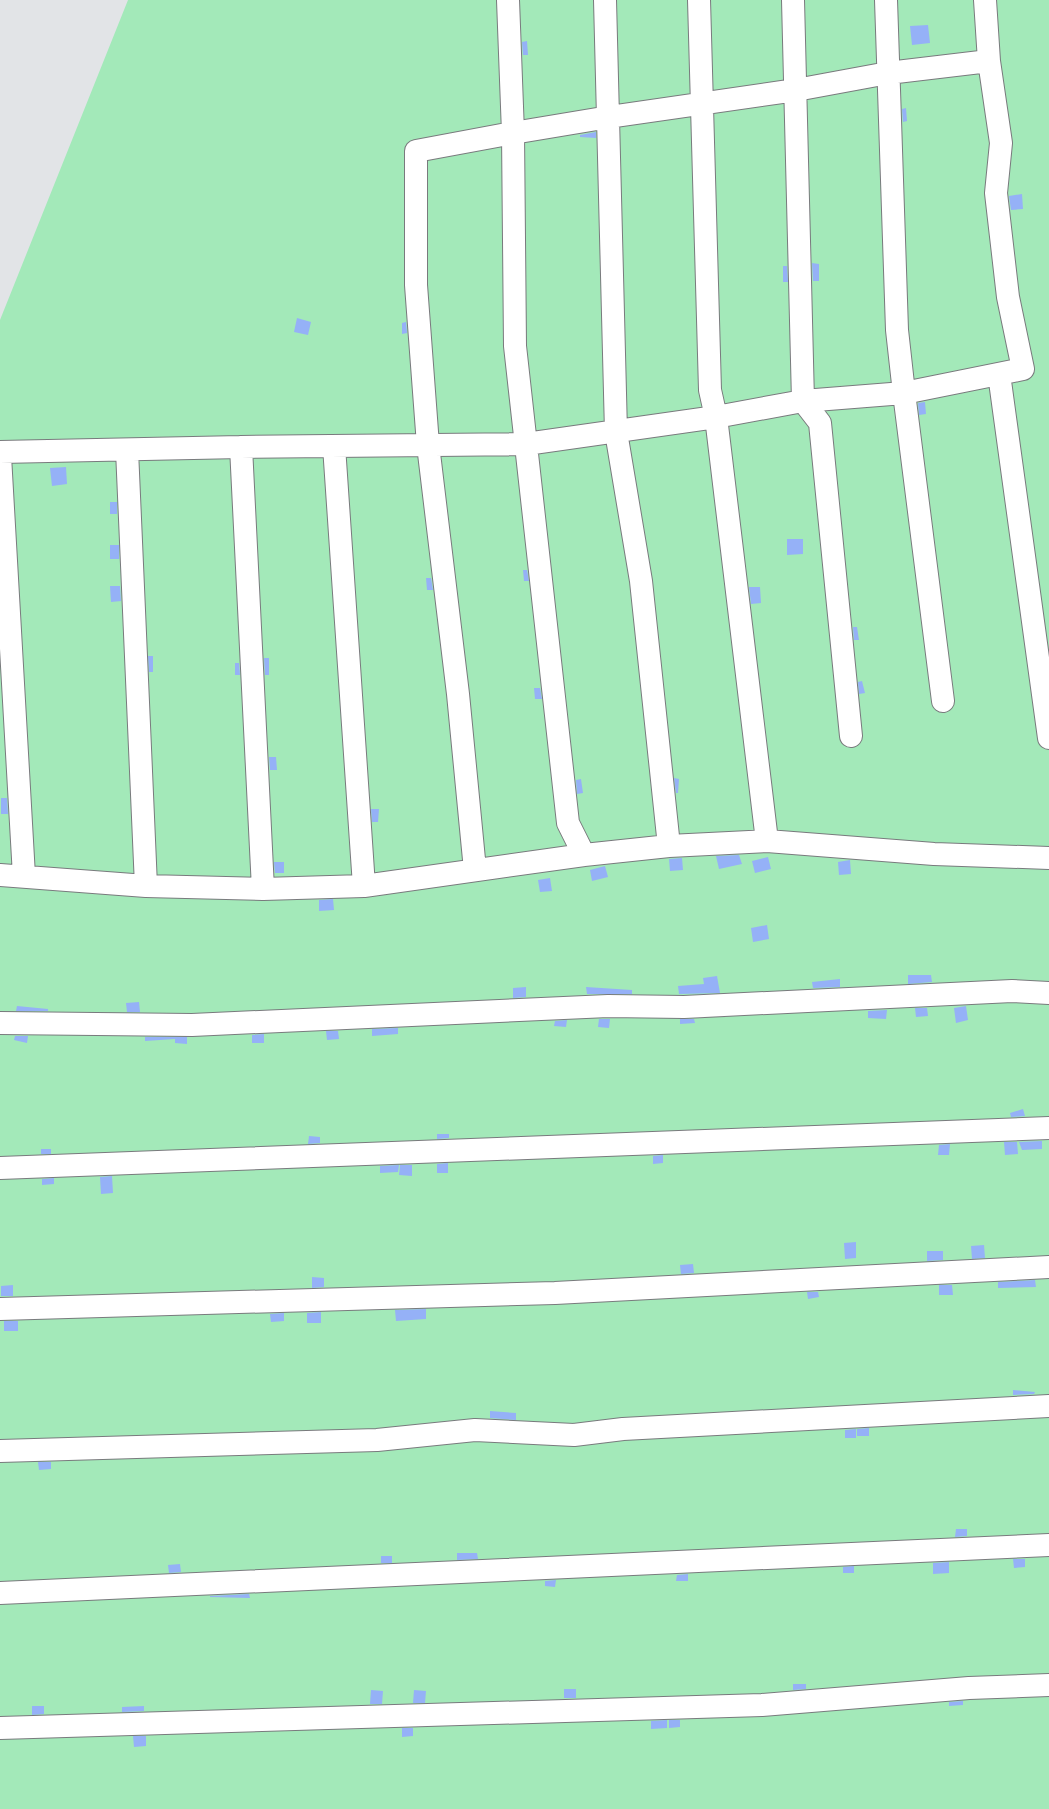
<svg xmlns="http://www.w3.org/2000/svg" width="1049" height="1809" font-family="'Sofia Sans Condensed',sans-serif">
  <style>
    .green { fill: #a3e9b9 }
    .building { fill: #95b1f7 }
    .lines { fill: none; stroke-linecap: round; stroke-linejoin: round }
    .minor-casing { stroke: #797a7d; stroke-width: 24 }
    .minor { stroke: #fff; stroke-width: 22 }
  </style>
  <rect width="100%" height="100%" fill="#e2e4e7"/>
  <path class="green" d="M 128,0 L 1049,0 L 1049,1809 L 0,1809 L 0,320 Z"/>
  <path class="building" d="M 928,25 L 930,43 L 912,45 L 910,26 Z
    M 527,41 L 528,55 L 523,55 L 522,42 Z
    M 906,108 L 907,121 L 903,122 L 902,109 Z
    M 596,132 L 596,138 L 580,137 L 580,135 Z
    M 1022,194 L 1023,209 L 1011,210 L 1009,196 Z
    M 812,263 L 819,264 L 819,281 L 813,281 Z
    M 783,266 L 787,266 L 788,282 L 783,282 Z
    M 297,318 L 311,322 L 308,335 L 294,332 Z
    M 406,322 L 407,333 L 402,334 L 402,323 Z
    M 925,402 L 926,414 L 919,415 L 918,403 Z
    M 66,467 L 67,484 L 52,486 L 50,468 Z
    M 110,502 L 117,502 L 117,514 L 110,514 Z
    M 787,539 L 803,539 L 803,554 L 787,555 Z
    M 110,545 L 119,545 L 119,559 L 110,559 Z
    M 523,570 L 527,570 L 529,581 L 524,581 Z
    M 426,578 L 431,578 L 433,590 L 427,590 Z
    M 110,586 L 120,586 L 121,601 L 111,602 Z
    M 749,587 L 760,587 L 761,603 L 751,604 Z
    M 853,627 L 857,627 L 859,640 L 854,640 Z
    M 148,656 L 153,656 L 153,672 L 149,672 Z
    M 264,658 L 269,658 L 269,675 L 265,675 Z
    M 235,663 L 239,663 L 240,675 L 235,675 Z
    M 862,681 L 865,693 L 859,694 L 858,682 Z
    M 534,688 L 540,688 L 542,699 L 535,699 Z
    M 269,757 L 276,757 L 277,770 L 270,770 Z
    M 674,778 L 679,779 L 678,793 L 676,793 Z
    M 581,779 L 583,793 L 577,794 L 576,780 Z
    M 1,798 L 7,798 L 8,814 L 1,814 Z
    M 371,809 L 379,809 L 378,822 L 372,822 Z
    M 739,855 L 742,864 L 719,869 L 716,856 Z
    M 768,857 L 771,869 L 755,873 L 752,861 Z
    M 682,858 L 683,870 L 670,871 L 669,859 Z
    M 850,860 L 851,874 L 839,875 L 838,862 Z
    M 274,862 L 284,862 L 284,873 L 275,873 Z
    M 605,866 L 608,877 L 592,881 L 590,870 Z
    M 550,878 L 552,891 L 540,892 L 538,880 Z
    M 333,899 L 334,910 L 319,911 L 319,900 Z
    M 767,925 L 769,939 L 753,942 L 751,928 Z
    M 908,975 L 931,975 L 932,982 L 908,984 Z
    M 717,976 L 720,993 L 679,994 L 678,986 L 704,984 L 703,978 Z
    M 840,979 L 840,987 L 813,988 L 812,982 Z
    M 526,987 L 526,997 L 513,998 L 513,988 Z
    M 586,987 L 632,990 L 632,994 L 587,994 Z
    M 139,1002 L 140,1012 L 127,1012 L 126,1003 Z
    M 17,1006 L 48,1009 L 48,1011 L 16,1011 Z
    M 966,1006 L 968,1020 L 956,1023 L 954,1008 Z
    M 915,1008 L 927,1008 L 928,1016 L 916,1017 Z
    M 887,1010 L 886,1019 L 868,1018 L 868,1011 Z
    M 599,1019 L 610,1019 L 609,1028 L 598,1027 Z
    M 680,1019 L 694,1019 L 695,1023 L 680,1024 Z
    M 567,1020 L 566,1027 L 554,1026 L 555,1021 Z
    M 398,1028 L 398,1034 L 372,1036 L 372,1029 Z
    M 326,1031 L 338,1031 L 339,1039 L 327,1040 Z
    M 264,1034 L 264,1043 L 252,1043 L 252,1035 Z
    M 15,1036 L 28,1036 L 27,1043 L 14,1040 Z
    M 145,1037 L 187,1037 L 187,1044 L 175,1043 L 175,1039 L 145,1041 Z
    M 1023,1109 L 1025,1116 L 1011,1117 L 1010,1113 Z
    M 437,1134 L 449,1134 L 449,1138 L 437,1139 Z
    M 309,1136 L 320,1137 L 320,1143 L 308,1144 Z
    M 1042,1141 L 1042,1149 L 1022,1150 L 1019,1142 Z
    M 1004,1142 L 1017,1142 L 1018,1154 L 1005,1155 Z
    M 950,1144 L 949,1155 L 938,1155 L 939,1145 Z
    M 41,1149 L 51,1149 L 51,1154 L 41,1154 Z
    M 663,1155 L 663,1163 L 653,1164 L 653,1156 Z
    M 448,1163 L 448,1173 L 437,1173 L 437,1164 Z
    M 399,1165 L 398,1172 L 380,1173 L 380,1166 Z
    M 400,1165 L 412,1165 L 412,1176 L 399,1175 Z
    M 112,1176 L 113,1193 L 101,1194 L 100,1177 Z
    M 54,1178 L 54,1184 L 42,1185 L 42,1179 Z
    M 856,1242 L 856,1258 L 845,1259 L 844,1243 Z
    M 984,1245 L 985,1258 L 972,1259 L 971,1246 Z
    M 927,1251 L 943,1251 L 943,1260 L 927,1261 Z
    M 693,1264 L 694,1273 L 681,1274 L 680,1265 Z
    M 312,1277 L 324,1278 L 324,1287 L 312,1288 Z
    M 1035,1280 L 1036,1287 L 998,1288 L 998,1282 Z
    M 13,1285 L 13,1296 L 1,1296 L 1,1286 Z
    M 939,1285 L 952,1285 L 953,1295 L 939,1295 Z
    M 807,1292 L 818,1292 L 819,1297 L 808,1299 Z
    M 426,1309 L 426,1319 L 396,1321 L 395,1310 Z
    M 321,1312 L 321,1323 L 307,1323 L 307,1313 Z
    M 284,1313 L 284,1321 L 271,1322 L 270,1314 Z
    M 4,1321 L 18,1321 L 18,1331 L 4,1331 Z
    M 1013,1390 L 1035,1392 L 1034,1394 L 1013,1395 Z
    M 490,1411 L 516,1413 L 516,1420 L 490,1418 Z
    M 869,1428 L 869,1436 L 857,1436 L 857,1429 Z
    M 856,1429 L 856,1438 L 845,1438 L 845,1430 Z
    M 38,1462 L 51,1462 L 51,1469 L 39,1470 Z
    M 956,1529 L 967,1529 L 967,1536 L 955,1537 Z
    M 457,1553 L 477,1553 L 478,1559 L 457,1560 Z
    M 381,1556 L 392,1556 L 392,1563 L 381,1563 Z
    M 1013,1559 L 1025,1559 L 1025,1567 L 1014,1568 Z
    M 949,1562 L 949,1573 L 933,1574 L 933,1563 Z
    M 180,1564 L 181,1572 L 169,1573 L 168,1565 Z
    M 854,1566 L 854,1573 L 843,1573 L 843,1567 Z
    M 688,1574 L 688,1581 L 676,1581 L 677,1575 Z
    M 556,1580 L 555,1587 L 545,1586 L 545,1581 Z
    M 249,1594 L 250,1598 L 210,1597 L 210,1596 Z
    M 793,1684 L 806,1684 L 806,1689 L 793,1690 Z
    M 564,1689 L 576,1689 L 576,1698 L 564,1698 Z
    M 371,1690 L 383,1691 L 382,1704 L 370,1704 Z
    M 414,1690 L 426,1691 L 425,1703 L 413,1703 Z
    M 963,1701 L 963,1705 L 949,1706 L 949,1702 Z
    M 32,1706 L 44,1706 L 44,1714 L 32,1715 Z
    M 144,1706 L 144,1711 L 122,1712 L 122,1707 Z
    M 667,1720 L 667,1728 L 651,1729 L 651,1721 Z
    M 669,1720 L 680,1720 L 680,1727 L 669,1728 Z
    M 402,1728 L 413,1728 L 413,1736 L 402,1737 Z
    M 133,1736 L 146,1736 L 146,1746 L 134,1747 Z"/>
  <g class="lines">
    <defs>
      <path id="minor" d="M 508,0 L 513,133 L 609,117 L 796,90 L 888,73 L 989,61
        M 699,0 L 710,390 L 716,417 L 803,401 L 904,393 L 897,330 L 886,0
        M 793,0 L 803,401 L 820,423 L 851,736
        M 999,374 L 1049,738
        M 334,446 L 364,886
        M 241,447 L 263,889
        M 127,450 L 146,886
        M 0,452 L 241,447 L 526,444 L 716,417 L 767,841 L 669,846 L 641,581 L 616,432 L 605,0
        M 0,456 L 24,876
        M 943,701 L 904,393 L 1023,369 L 1008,297 L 996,193 L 1001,143 L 989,61 L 985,0
        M 767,841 L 934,854 L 1049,858
        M 475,870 L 458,694 L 428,445 L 416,285 L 416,151 L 513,133 L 515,346 L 568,823 L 584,855 L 669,846
        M 0,875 L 146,886 L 263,889 L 364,886 L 584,855
        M 0,1023 L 192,1025 L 608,1006 L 684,1007 L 1012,991 L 1049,993
        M 0,1168 L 1049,1128
        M 0,1309 L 555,1293 L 1049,1267
        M 0,1451 L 377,1440 L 475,1430 L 574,1435 L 623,1429 L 1049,1406
        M 0,1593 L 1049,1545
        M 0,1728 L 762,1705 L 969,1688 L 1049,1685"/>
    </defs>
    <use href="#minor" class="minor-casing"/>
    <use href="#minor" class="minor"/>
  </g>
</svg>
